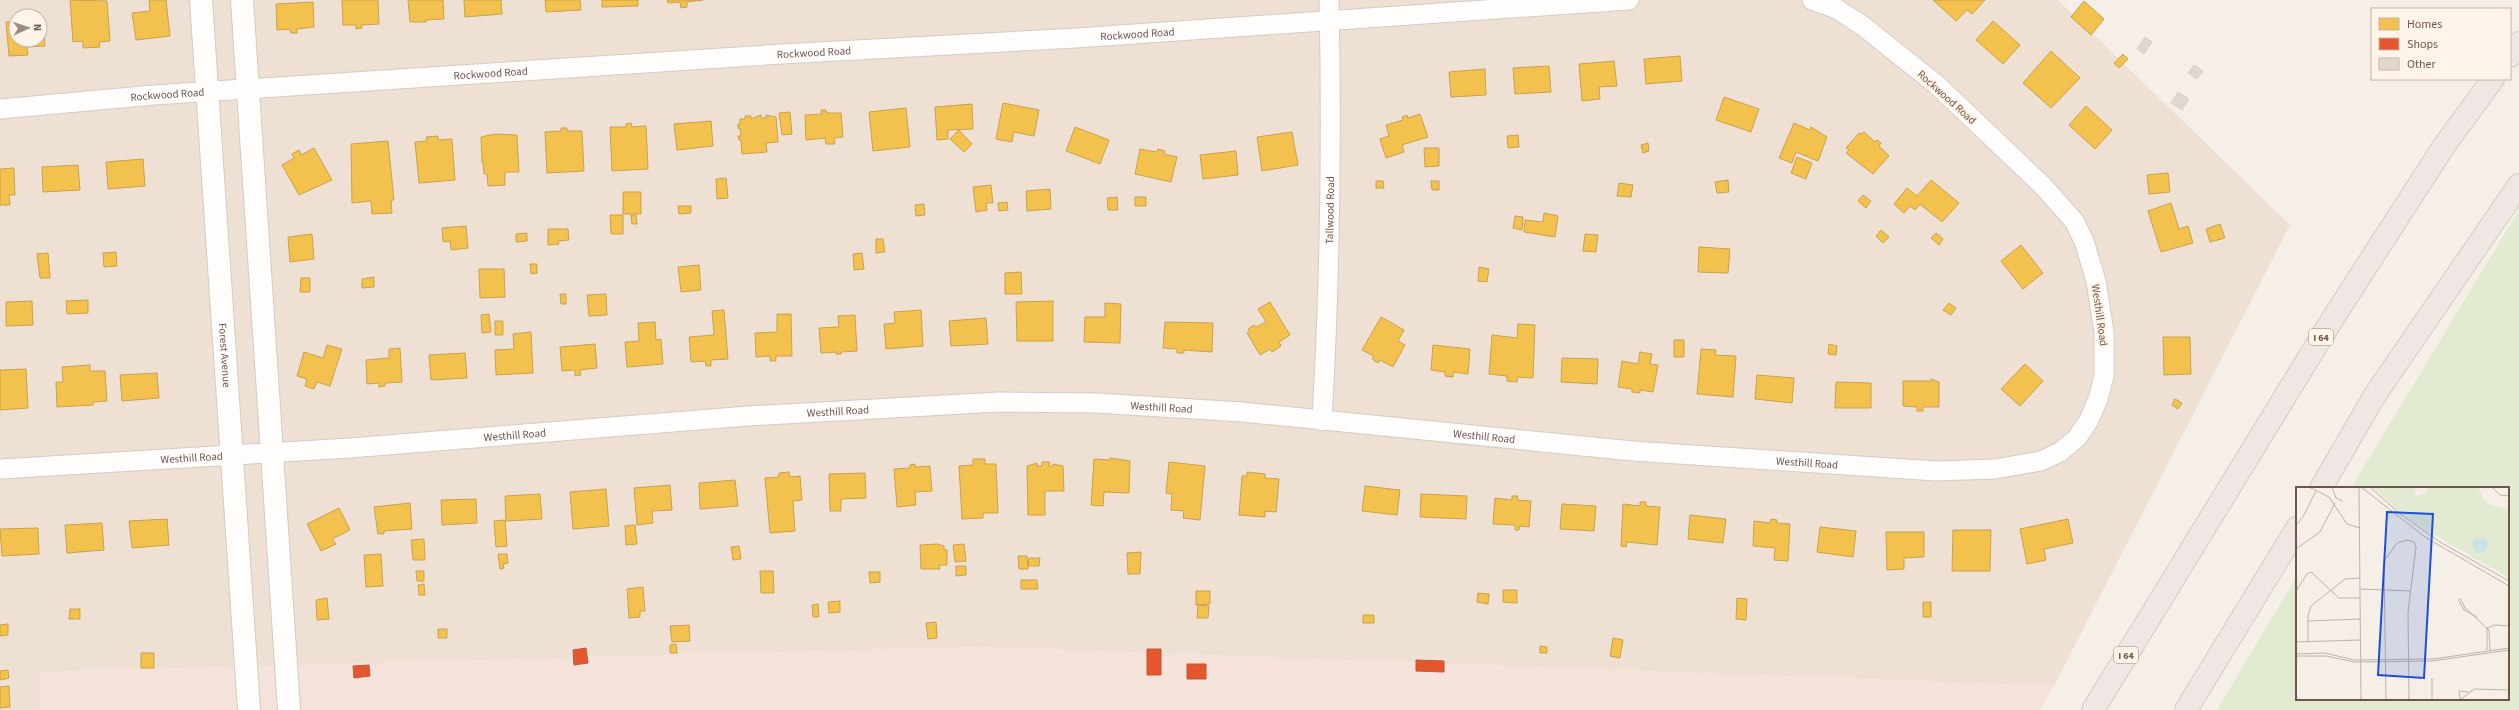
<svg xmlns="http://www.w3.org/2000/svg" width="2519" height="710" font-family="'Source Sans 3',sans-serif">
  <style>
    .residential { fill: #eee1d4; fill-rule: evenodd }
    .commercial { fill: #f5e3db }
    .green { fill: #e2ebd2 }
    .homes { fill: #f2c14e; stroke: #cba14d }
    .shops { fill: #e4572e; stroke: #c15736 }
    .building { fill: #e1d7cf; stroke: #ddd2ca }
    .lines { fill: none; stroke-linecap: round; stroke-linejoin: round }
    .minor-casing { stroke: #d3ccc6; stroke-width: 21 }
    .secondary-casing { stroke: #d4cbc4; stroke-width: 24 }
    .motorway-casing { stroke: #d3cbc4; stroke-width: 24 }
    .minor { stroke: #fefdfb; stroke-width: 19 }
    .secondary { stroke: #fefdfb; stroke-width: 22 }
    .motorway { stroke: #f0e6e3; stroke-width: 22 }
    .labels { text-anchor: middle; stroke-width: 4; stroke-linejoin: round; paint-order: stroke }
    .shield { fill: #fef4e7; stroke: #9b8579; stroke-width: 1 }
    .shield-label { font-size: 10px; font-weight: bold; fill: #70564a }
    .street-label { font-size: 11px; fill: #70564a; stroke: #fef4e7 }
    .inset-road { fill: none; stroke: #c0b2a8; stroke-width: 1 }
    .view { fill: #1d4ed8; fill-opacity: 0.15; stroke: #1d4ed8; stroke-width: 2 }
    .inset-edge { fill: none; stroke: #70564a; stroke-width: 2 }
  </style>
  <rect width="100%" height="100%" fill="#f5efe7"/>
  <path class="residential" d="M 0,0 L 2058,0 L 2290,225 L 2054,686 L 982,647 L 41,672 L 40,710 L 0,710 ZM 16,16 L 40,16 L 40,40 L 16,40 Z"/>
  <path class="commercial" d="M 982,647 L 2054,686 L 2040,710 L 40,710 L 40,672 Z"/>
  <path class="green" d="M 2519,210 L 2519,710 L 2217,710 L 2297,576 L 2297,699 L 2508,699 L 2508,488 L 2351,488 Z"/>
  <path class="homes" d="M 70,0 L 107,1 L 110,41 L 99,42 L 100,47 L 83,48 L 83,41 L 73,42 Z
    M 149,0 L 166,0 L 170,36 L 136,40 L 132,13 L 150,11 Z
    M 342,0 L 378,0 L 379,24 L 361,25 L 362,28 L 356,29 L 356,25 L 343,25 Z
    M 408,0 L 443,0 L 444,19 L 426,20 L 426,22 L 410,22 Z
    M 464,0 L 501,0 L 502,14 L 465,17 Z
    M 545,0 L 580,0 L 581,10 L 546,12 Z
    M 602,0 L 638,0 L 638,6 L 602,7 Z
    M 667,0 L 703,0 L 687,2 L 687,7 L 681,8 L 680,2 L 668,3 Z
    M 1933,0 L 1985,0 L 1972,14 L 1967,10 L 1956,21 Z
    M 2084,1 L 2104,19 L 2091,35 L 2071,17 Z
    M 313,2 L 314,27 L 297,29 L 297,33 L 291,33 L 290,29 L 277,30 L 276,4 Z
    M 43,19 L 45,46 L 27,47 L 28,55 L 9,56 L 6,22 L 16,21 L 16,40 L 40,40 L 40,20 Z
    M 1993,21 L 2020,45 L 2003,64 L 1976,40 Z
    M 2051,51 L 2080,78 L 2051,108 L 2023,83 Z
    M 2123,54 L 2128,59 L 2119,68 L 2114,63 Z
    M 1680,56 L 1682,81 L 1646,84 L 1644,59 Z
    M 1614,61 L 1617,86 L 1599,87 L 1600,99 L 1582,101 L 1579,64 Z
    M 1549,66 L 1551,92 L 1515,94 L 1513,68 Z
    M 1485,69 L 1486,95 L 1451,97 L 1449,72 Z
    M 1724,97 L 1759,109 L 1751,132 L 1716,120 Z
    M 1003,103 L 1039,110 L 1034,136 L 1014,132 L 1012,142 L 996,139 Z
    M 972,104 L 973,129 L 948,130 L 948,139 L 937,140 L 935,107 Z
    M 2086,106 L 2112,130 L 2095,149 L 2069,125 Z
    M 906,108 L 910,147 L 873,151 L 869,112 Z
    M 821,110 L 826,110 L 827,113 L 841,113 L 843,137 L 834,138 L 835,144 L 826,144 L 825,138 L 806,140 L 805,115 L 822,114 Z
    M 790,112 L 792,134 L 782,135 L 779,113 Z
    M 1420,114 L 1428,137 L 1402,145 L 1404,152 L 1386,158 L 1380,139 L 1389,136 L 1386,125 L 1403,120 L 1402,117 L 1407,115 L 1408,118 Z
    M 761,115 L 761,118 L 766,118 L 766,115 L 776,117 L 778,142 L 766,143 L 767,152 L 742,154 L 741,140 L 739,140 L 738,136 L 741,136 L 740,128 L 738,129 L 738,124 L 740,124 L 740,119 L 745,119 L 745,116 L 751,116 L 751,119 Z
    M 711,121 L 713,146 L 677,150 L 674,124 Z
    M 631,123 L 632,127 L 646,126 L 648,169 L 612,171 L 610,127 L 626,127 L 626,124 Z
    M 1794,123 L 1810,130 L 1811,127 L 1827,137 L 1818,161 L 1796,152 L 1792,163 L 1779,158 Z
    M 1075,127 L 1109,140 L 1100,164 L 1066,151 Z
    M 561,128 L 567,128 L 567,131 L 582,131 L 584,171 L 547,173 L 545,132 L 561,131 Z
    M 959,130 L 972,144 L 964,152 L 950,139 Z
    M 1292,132 L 1298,165 L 1262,171 L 1257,137 Z
    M 1864,132 L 1875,142 L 1877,140 L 1881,143 L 1879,146 L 1889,156 L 1873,174 L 1846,153 L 1849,150 L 1846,148 L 1859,133 L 1861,134 Z
    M 495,134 L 517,135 L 519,172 L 505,172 L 505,185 L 488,186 L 487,174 L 484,174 L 483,162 L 482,162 L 481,137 Z
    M 1518,135 L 1519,147 L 1508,148 L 1507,136 Z
    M 438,136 L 438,140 L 452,139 L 455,180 L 419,183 L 415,142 L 427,141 L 426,137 Z
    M 388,141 L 394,200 L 391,200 L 392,213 L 372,214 L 371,201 L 352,203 L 351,144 Z
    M 1648,143 L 1649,151 L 1643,153 L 1641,145 Z
    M 314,148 L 332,180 L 299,195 L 282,165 L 294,158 L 292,154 L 299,150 L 301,155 Z
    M 1424,148 L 1439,148 L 1439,166 L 1425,167 Z
    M 1140,149 L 1157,152 L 1158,149 L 1165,151 L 1164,154 L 1177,157 L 1171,182 L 1135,174 Z
    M 1236,151 L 1238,175 L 1203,179 L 1200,155 Z
    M 1797,157 L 1812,163 L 1806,179 L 1791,173 Z
    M 143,159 L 145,186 L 108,189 L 106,162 Z
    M 78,165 L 80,190 L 43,192 L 42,167 Z
    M 14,168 L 15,195 L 9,195 L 10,205 L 0,205 L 0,169 Z
    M 2168,173 L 2170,192 L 2149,194 L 2147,175 Z
    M 726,178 L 728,198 L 717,199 L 716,179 Z
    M 1728,180 L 1729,192 L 1717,193 L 1715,182 Z
    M 1931,180 L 1959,203 L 1942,222 L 1920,204 L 1915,210 L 1910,206 L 1904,213 L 1894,204 L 1907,188 L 1917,196 Z
    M 1376,181 L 1383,181 L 1384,188 L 1376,188 Z
    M 1431,181 L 1439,181 L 1439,190 L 1432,190 Z
    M 1619,183 L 1633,185 L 1631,197 L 1617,196 Z
    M 991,185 L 993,203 L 986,203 L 987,210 L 976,212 L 973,187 Z
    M 1050,189 L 1051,209 L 1027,211 L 1026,191 Z
    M 623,192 L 641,192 L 641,214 L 623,214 Z
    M 1863,195 L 1871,201 L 1866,208 L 1858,201 Z
    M 1117,197 L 1118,210 L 1108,210 L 1107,198 Z
    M 1135,197 L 1146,197 L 1146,206 L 1135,206 Z
    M 1007,202 L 1008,210 L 999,211 L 998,203 Z
    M 2171,203 L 2179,229 L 2188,226 L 2193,243 L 2161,252 L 2148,211 Z
    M 924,204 L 925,215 L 916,216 L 915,205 Z
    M 678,206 L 691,206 L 691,213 L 679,214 Z
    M 1544,213 L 1558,216 L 1555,237 L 1524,232 L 1525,220 L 1543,222 Z
    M 610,215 L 623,215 L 623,234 L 611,234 Z
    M 631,215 L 636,215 L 637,224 L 632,224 Z
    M 1515,216 L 1523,217 L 1522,230 L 1513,228 Z
    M 2220,224 L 2225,238 L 2210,242 L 2206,229 Z
    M 466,226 L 468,248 L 451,250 L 450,241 L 443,242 L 442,228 Z
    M 548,229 L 568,229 L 569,240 L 558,241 L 559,244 L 548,245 Z
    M 1881,230 L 1889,237 L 1883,243 L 1876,236 Z
    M 527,233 L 527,241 L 516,242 L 516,234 Z
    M 1936,233 L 1943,239 L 1939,245 L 1931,238 Z
    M 312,234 L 314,259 L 290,262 L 288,237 Z
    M 1585,234 L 1598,235 L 1596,252 L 1583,251 Z
    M 876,239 L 883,239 L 885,252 L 876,253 Z
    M 2021,245 L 2043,273 L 2023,289 L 2001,261 Z
    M 1699,247 L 1730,249 L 1728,273 L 1698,272 Z
    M 116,252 L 117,266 L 104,267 L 103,253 Z
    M 48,253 L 50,278 L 40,278 L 37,254 Z
    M 862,253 L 864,269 L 854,270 L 853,254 Z
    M 530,264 L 537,264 L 537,273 L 531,274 Z
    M 699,265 L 701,290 L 681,292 L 678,267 Z
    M 1479,267 L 1489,269 L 1487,282 L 1478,281 Z
    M 479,269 L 504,269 L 505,297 L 480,298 Z
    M 1021,272 L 1022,294 L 1005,294 L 1005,273 Z
    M 374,277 L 374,287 L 362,288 L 362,279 Z
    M 301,278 L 310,278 L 310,292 L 300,292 Z
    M 560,294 L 566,294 L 566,304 L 561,304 Z
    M 606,294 L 607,315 L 589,316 L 587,295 Z
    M 88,300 L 88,313 L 67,314 L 66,301 Z
    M 32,301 L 33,325 L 6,326 L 6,302 Z
    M 1053,301 L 1053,341 L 1017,341 L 1016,302 Z
    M 1270,302 L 1290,335 L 1279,342 L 1281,346 L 1272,352 L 1270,349 L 1260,355 L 1247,333 L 1250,331 L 1248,329 L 1254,325 L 1256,327 L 1266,322 L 1258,309 Z
    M 1105,303 L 1121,304 L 1120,343 L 1084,342 L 1085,317 L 1105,317 Z
    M 1949,303 L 1956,308 L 1951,315 L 1943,310 Z
    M 724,310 L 728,359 L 711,360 L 711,366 L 706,366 L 705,361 L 691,362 L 689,337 L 714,335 L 712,311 Z
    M 921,310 L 923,346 L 886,349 L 884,324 L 895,323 L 894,312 Z
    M 489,314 L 491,332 L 482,333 L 481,315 Z
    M 777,314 L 791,314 L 792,356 L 776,356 L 776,361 L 770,361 L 770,356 L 756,357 L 755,333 L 777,332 Z
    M 855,315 L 857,351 L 841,352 L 841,354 L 836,354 L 836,352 L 821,353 L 819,328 L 839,327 L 838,316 Z
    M 1381,317 L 1404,330 L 1398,341 L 1405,345 L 1393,367 L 1380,360 L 1378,363 L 1372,359 L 1374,356 L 1362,350 Z
    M 986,318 L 988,344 L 951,346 L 949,321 Z
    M 495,321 L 503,321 L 503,335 L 495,335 Z
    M 655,322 L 656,340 L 661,339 L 663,364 L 627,367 L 625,342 L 639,341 L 638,323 Z
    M 1165,322 L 1213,323 L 1212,352 L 1184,350 L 1184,353 L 1177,353 L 1177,349 L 1163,348 Z
    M 1518,324 L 1535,325 L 1533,378 L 1518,377 L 1517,382 L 1507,381 L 1507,376 L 1489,374 L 1492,335 L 1517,338 Z
    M 531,332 L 533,373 L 496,375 L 495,350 L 514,349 L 513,334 Z
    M 2163,337 L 2190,337 L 2191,374 L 2164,375 Z
    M 1674,340 L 1684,340 L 1684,357 L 1674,357 Z
    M 595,344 L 597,368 L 580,370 L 581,375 L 575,376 L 575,370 L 562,371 L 560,347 Z
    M 1829,344 L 1837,346 L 1836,355 L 1828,354 Z
    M 327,345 L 342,349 L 330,386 L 317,382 L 314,389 L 305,386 L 307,379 L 297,376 L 304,352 L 323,358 Z
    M 1433,345 L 1470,349 L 1468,374 L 1453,372 L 1453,377 L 1445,376 L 1445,372 L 1431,370 Z
    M 400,348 L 402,382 L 385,383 L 385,386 L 379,387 L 379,383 L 367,384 L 366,360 L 389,358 L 389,349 Z
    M 1701,349 L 1716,350 L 1715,355 L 1736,356 L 1733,397 L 1697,394 Z
    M 1640,352 L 1652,354 L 1650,364 L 1658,365 L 1653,392 L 1640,390 L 1640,393 L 1632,392 L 1632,389 L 1618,387 L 1622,361 L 1638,364 Z
    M 465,353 L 467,378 L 431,380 L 429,355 Z
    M 1562,358 L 1598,359 L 1597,384 L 1561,382 Z
    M 2025,364 L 2043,381 L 2020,406 L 2001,389 Z
    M 90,365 L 90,371 L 105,371 L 107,401 L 93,402 L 93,405 L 57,407 L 56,382 L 63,382 L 62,367 Z
    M 26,369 L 28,408 L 0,410 L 0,370 Z
    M 157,373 L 159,398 L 122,401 L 120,375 Z
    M 1757,375 L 1794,378 L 1792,403 L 1755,399 Z
    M 1931,379 L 1939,382 L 1939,407 L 1923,407 L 1923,411 L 1917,411 L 1917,407 L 1903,406 L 1903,381 L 1931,381 Z
    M 1836,382 L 1871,383 L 1871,408 L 1835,408 Z
    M 2175,399 L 2182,403 L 2178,409 L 2172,405 Z
    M 1110,458 L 1130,461 L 1129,493 L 1104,492 L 1103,506 L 1091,505 L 1094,459 L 1110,460 Z
    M 973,459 L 985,459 L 985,464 L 996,464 L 998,513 L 983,513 L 983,518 L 962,519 L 959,466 L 973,465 Z
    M 1042,462 L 1050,462 L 1049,466 L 1053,466 L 1053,464 L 1063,466 L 1064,491 L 1045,491 L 1045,515 L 1028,515 L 1027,466 L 1037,463 L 1037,466 L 1042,466 Z
    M 1169,462 L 1205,466 L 1200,520 L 1183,518 L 1184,511 L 1171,510 L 1172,494 L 1166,493 Z
    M 915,464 L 915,467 L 930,466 L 932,491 L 915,492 L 916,505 L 897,507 L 894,469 L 910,468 L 910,465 Z
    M 789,472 L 790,477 L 800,476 L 802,500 L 793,501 L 795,531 L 770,533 L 765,478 L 779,477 L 779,473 Z
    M 1247,472 L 1265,474 L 1265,478 L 1279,479 L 1276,512 L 1265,511 L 1265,517 L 1239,515 L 1242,476 L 1247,476 Z
    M 865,473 L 866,498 L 841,499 L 841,511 L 830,511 L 829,474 Z
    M 735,480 L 738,506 L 700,509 L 699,483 Z
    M 670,485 L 672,510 L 652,511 L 653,523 L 637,525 L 634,488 Z
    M 1365,486 L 1400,490 L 1397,515 L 1362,511 Z
    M 606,489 L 609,526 L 573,529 L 570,492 Z
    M 540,494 L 542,519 L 506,521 L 505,496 Z
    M 1421,494 L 1467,496 L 1466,519 L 1420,517 Z
    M 1512,496 L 1518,496 L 1517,500 L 1531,501 L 1529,527 L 1520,526 L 1519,530 L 1515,530 L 1515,525 L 1493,524 L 1495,498 L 1512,500 Z
    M 476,499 L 477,523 L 442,525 L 441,500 Z
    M 1640,502 L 1646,502 L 1646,506 L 1660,507 L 1657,545 L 1627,542 L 1626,547 L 1621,546 L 1623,504 L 1640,506 Z
    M 410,503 L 412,529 L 384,531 L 384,534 L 378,534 L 374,507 Z
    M 1562,504 L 1596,506 L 1594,531 L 1560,529 Z
    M 339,508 L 350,530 L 332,539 L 336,544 L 321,551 L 307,524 Z
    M 1690,515 L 1726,519 L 1723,543 L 1688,539 Z
    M 167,519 L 169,545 L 132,548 L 129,521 Z
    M 1771,519 L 1777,520 L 1777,523 L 1790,524 L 1788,561 L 1774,560 L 1775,548 L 1753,546 L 1754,521 L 1770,523 Z
    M 2068,519 L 2073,543 L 2044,549 L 2046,560 L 2027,564 L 2020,529 Z
    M 505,520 L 507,546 L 496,547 L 494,521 Z
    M 102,523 L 104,550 L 67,553 L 65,525 Z
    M 635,525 L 637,544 L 626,545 L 625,526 Z
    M 1820,527 L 1856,531 L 1853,557 L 1817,552 Z
    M 38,528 L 39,554 L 2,556 L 0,529 Z
    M 1953,530 L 1991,530 L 1990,571 L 1952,571 Z
    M 1886,532 L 1924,532 L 1924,557 L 1904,558 L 1904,569 L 1887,570 Z
    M 424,539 L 425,560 L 413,560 L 411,540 Z
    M 937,544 L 944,546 L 944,550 L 947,550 L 947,565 L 939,565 L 940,569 L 921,569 L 920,545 Z
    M 964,544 L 966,561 L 955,562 L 953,545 Z
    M 739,546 L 741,559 L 733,560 L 731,547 Z
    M 1141,552 L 1140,574 L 1128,574 L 1127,553 Z
    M 381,554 L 383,586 L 366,587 L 364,555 Z
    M 498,554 L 507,554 L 508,563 L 503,564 L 504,568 L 500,569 Z
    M 1018,556 L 1027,556 L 1028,569 L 1019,569 Z
    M 1029,558 L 1040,558 L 1039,566 L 1028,566 Z
    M 956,566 L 966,566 L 966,575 L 956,576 Z
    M 416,571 L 424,571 L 424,581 L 417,581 Z
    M 760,571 L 773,571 L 774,593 L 761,593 Z
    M 869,572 L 880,572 L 880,582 L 870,583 Z
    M 1021,580 L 1037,580 L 1038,589 L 1021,589 Z
    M 424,584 L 425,595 L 419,595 L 418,585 Z
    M 643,587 L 645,611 L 640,611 L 640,617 L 629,618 L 627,589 Z
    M 1503,590 L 1517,590 L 1517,603 L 1503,602 Z
    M 1196,591 L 1210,591 L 1210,604 L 1196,605 Z
    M 1478,593 L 1489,594 L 1488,604 L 1477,602 Z
    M 327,598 L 329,619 L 317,620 L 316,600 Z
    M 1737,598 L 1747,599 L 1746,620 L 1736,619 Z
    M 840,601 L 840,612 L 829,613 L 828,602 Z
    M 1923,602 L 1931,602 L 1931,617 L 1923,617 Z
    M 818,604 L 819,617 L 813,617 L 812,605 Z
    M 1198,605 L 1209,606 L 1208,618 L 1197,618 Z
    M 70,609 L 80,609 L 80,619 L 69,619 Z
    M 1363,615 L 1374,615 L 1374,623 L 1363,623 Z
    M 936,622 L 937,638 L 928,639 L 926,623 Z
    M 8,624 L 8,635 L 0,636 L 0,625 Z
    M 689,625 L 690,641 L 672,642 L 670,626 Z
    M 438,629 L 447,629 L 447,638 L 438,638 Z
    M 1613,638 L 1623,640 L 1620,658 L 1610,656 Z
    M 676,644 L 677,653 L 670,653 L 670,645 Z
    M 1540,646 L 1547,647 L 1547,653 L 1540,653 Z
    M 141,653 L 154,653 L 154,668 L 141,668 Z
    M 8,670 L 9,678 L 0,680 L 0,671 Z
    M 9,686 L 10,707 L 0,708 L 0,687 Z"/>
  <path class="shops" d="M 586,648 L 588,663 L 574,665 L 573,650 Z
    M 1147,649 L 1161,649 L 1161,675 L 1147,675 Z
    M 1416,660 L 1444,661 L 1444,672 L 1416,671 Z
    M 1187,664 L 1206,664 L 1206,679 L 1187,679 Z
    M 369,665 L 370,676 L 354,678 L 353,666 Z"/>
  <path class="building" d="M 2145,37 L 2152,42 L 2144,54 L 2137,49 Z
    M 2194,65 L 2203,71 L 2197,79 L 2188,73 Z
    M 2178,92 L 2189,99 L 2182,110 L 2171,103 Z"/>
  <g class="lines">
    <defs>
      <g id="minor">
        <path id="s1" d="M 0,109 L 154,95 L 782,54 L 1076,38 L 1629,0"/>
        <path id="s2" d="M 1322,421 C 1330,281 1332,140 1329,0"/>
        <path id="s3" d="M 0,469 L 350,448 L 748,416 L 999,402 L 1096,403 L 1242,412 L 1633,451 L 1936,471 L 1995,469 L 2041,461 L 2060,452 L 2077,438 L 2089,420 L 2098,399 L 2104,376 L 2104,332 L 2096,281 L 2084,241 L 2074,221 L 2044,187 L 1937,85 L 1863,26 L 1837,9 L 1812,0"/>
      </g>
      <g id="secondary">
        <path id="s4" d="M 201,0 L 249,710"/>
        <path d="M 242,0 L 289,710"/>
      </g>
      <path id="motorway" d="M 2510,56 L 2519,43
        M 2321,488 L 2375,395 L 2519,185
        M 2093,710 L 2335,315 L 2444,146 L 2493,79
        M 2186,710 L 2297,528"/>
    </defs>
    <use href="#minor" class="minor-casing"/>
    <use href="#secondary" class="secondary-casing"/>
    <use href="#motorway" class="motorway-casing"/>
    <use href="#minor" class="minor"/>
    <use href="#secondary" class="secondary"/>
    <use href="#motorway" class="motorway"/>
  </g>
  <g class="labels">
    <g class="shield">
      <rect x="2309" y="329" width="24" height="16" rx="3"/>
      <rect x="2114" y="647" width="24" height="16" rx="3"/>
    </g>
    <g class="shield-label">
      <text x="2321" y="341">I 64</text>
      <text x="2126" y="659">I 64</text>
    </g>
    <g class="street-label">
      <text dy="4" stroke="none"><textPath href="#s1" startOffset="1140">Rockwood Road</textPath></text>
      <text dy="4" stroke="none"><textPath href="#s1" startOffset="816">Rockwood Road</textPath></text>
      <text dy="4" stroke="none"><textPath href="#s1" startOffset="492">Rockwood Road</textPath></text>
      <text dy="4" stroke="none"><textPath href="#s1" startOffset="168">Rockwood Road</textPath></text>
      <text transform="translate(1947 97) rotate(42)" y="4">Rockwood Road</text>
      <text dy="4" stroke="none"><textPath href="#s2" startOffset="211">Tallwood Road</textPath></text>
      <text transform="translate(2100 315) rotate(82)" y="4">Westhill Road</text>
      <text dy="4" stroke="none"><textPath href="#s4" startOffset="356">Forest Avenue</textPath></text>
      <text dy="4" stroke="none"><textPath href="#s3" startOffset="1164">Westhill Road</textPath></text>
      <text dy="4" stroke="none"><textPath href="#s3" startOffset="840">Westhill Road</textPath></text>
      <text dy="4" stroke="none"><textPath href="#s3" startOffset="516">Westhill Road</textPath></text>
      <text dy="4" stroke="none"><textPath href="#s3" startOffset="1488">Westhill Road</textPath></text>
      <text dy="4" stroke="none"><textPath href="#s3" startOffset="192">Westhill Road</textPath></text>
      <text dy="4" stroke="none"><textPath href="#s3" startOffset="1812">Westhill Road</textPath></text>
    </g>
  </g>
  <g transform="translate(2296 487)">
    <rect width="213" height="213" fill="#f5efe7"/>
    <path d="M 76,0 L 118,0 L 120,9 L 130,6 L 133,0 L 182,0 L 187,11 L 195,18 L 213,22 L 213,91 L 135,46 L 105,26 Z" fill="#e2ebd2"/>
    <path d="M176 58a8 8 0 1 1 16 0a8 8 0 1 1-16 0Z" fill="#cae3e4"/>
    <path class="inset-road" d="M 13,0 L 33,10 L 51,37 L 64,41M 36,0 L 40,11 L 47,14M 63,0 L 65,213M 65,0 L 129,50 L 213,99M 74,0 L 103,26 L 144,55 L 213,94M 196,0 L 204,8 L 213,9M 0,38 L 7,30 L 20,4M 0,62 L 24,45 L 39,16M 65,102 L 114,104M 0,104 L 11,87 L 15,85 L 43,111 L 64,111M 164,111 L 169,121 L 193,143 L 194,163M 162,112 L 168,123 L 181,130M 12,134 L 64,132M 191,141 L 191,163M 191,141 L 199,138 L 213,139M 0,155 L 64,153M 12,155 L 12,129 L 15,119 L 49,92 L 64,91M 0,167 L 29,166 L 58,173 L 137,172 L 213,161M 0,169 L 30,169 L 58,175 L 136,174 L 213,163M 136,191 L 136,213M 164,212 L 163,204 L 172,205M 90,213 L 88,74 L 101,56 L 111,53 L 118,55 L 120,60 L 112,125 L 113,213M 164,213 L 178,202 L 213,203"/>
    <path class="view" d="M 91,25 L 137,27 L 128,191 L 82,188 Z"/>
    <rect width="213" height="213" class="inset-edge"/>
  </g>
  <rect x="2371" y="8" width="140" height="72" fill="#fef4e7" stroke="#c5b5a8"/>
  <rect x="2379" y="18" width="20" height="12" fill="#f2c14e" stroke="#c5b5a8"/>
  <text x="2407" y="28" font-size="12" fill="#70564a">Homes</text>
  <rect x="2379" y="38" width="20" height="12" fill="#e4572e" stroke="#c5b5a8"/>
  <text x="2407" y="48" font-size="12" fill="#70564a">Shops</text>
  <rect x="2379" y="58" width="20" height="12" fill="#e1d7cf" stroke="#c5b5a8"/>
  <text x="2407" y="68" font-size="12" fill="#70564a">Other</text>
  <g transform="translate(28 28) rotate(87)"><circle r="19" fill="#fef4e7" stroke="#c5b5a8"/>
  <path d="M0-3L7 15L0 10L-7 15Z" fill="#9f8c81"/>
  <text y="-6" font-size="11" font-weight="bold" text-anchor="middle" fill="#70564a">N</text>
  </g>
</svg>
